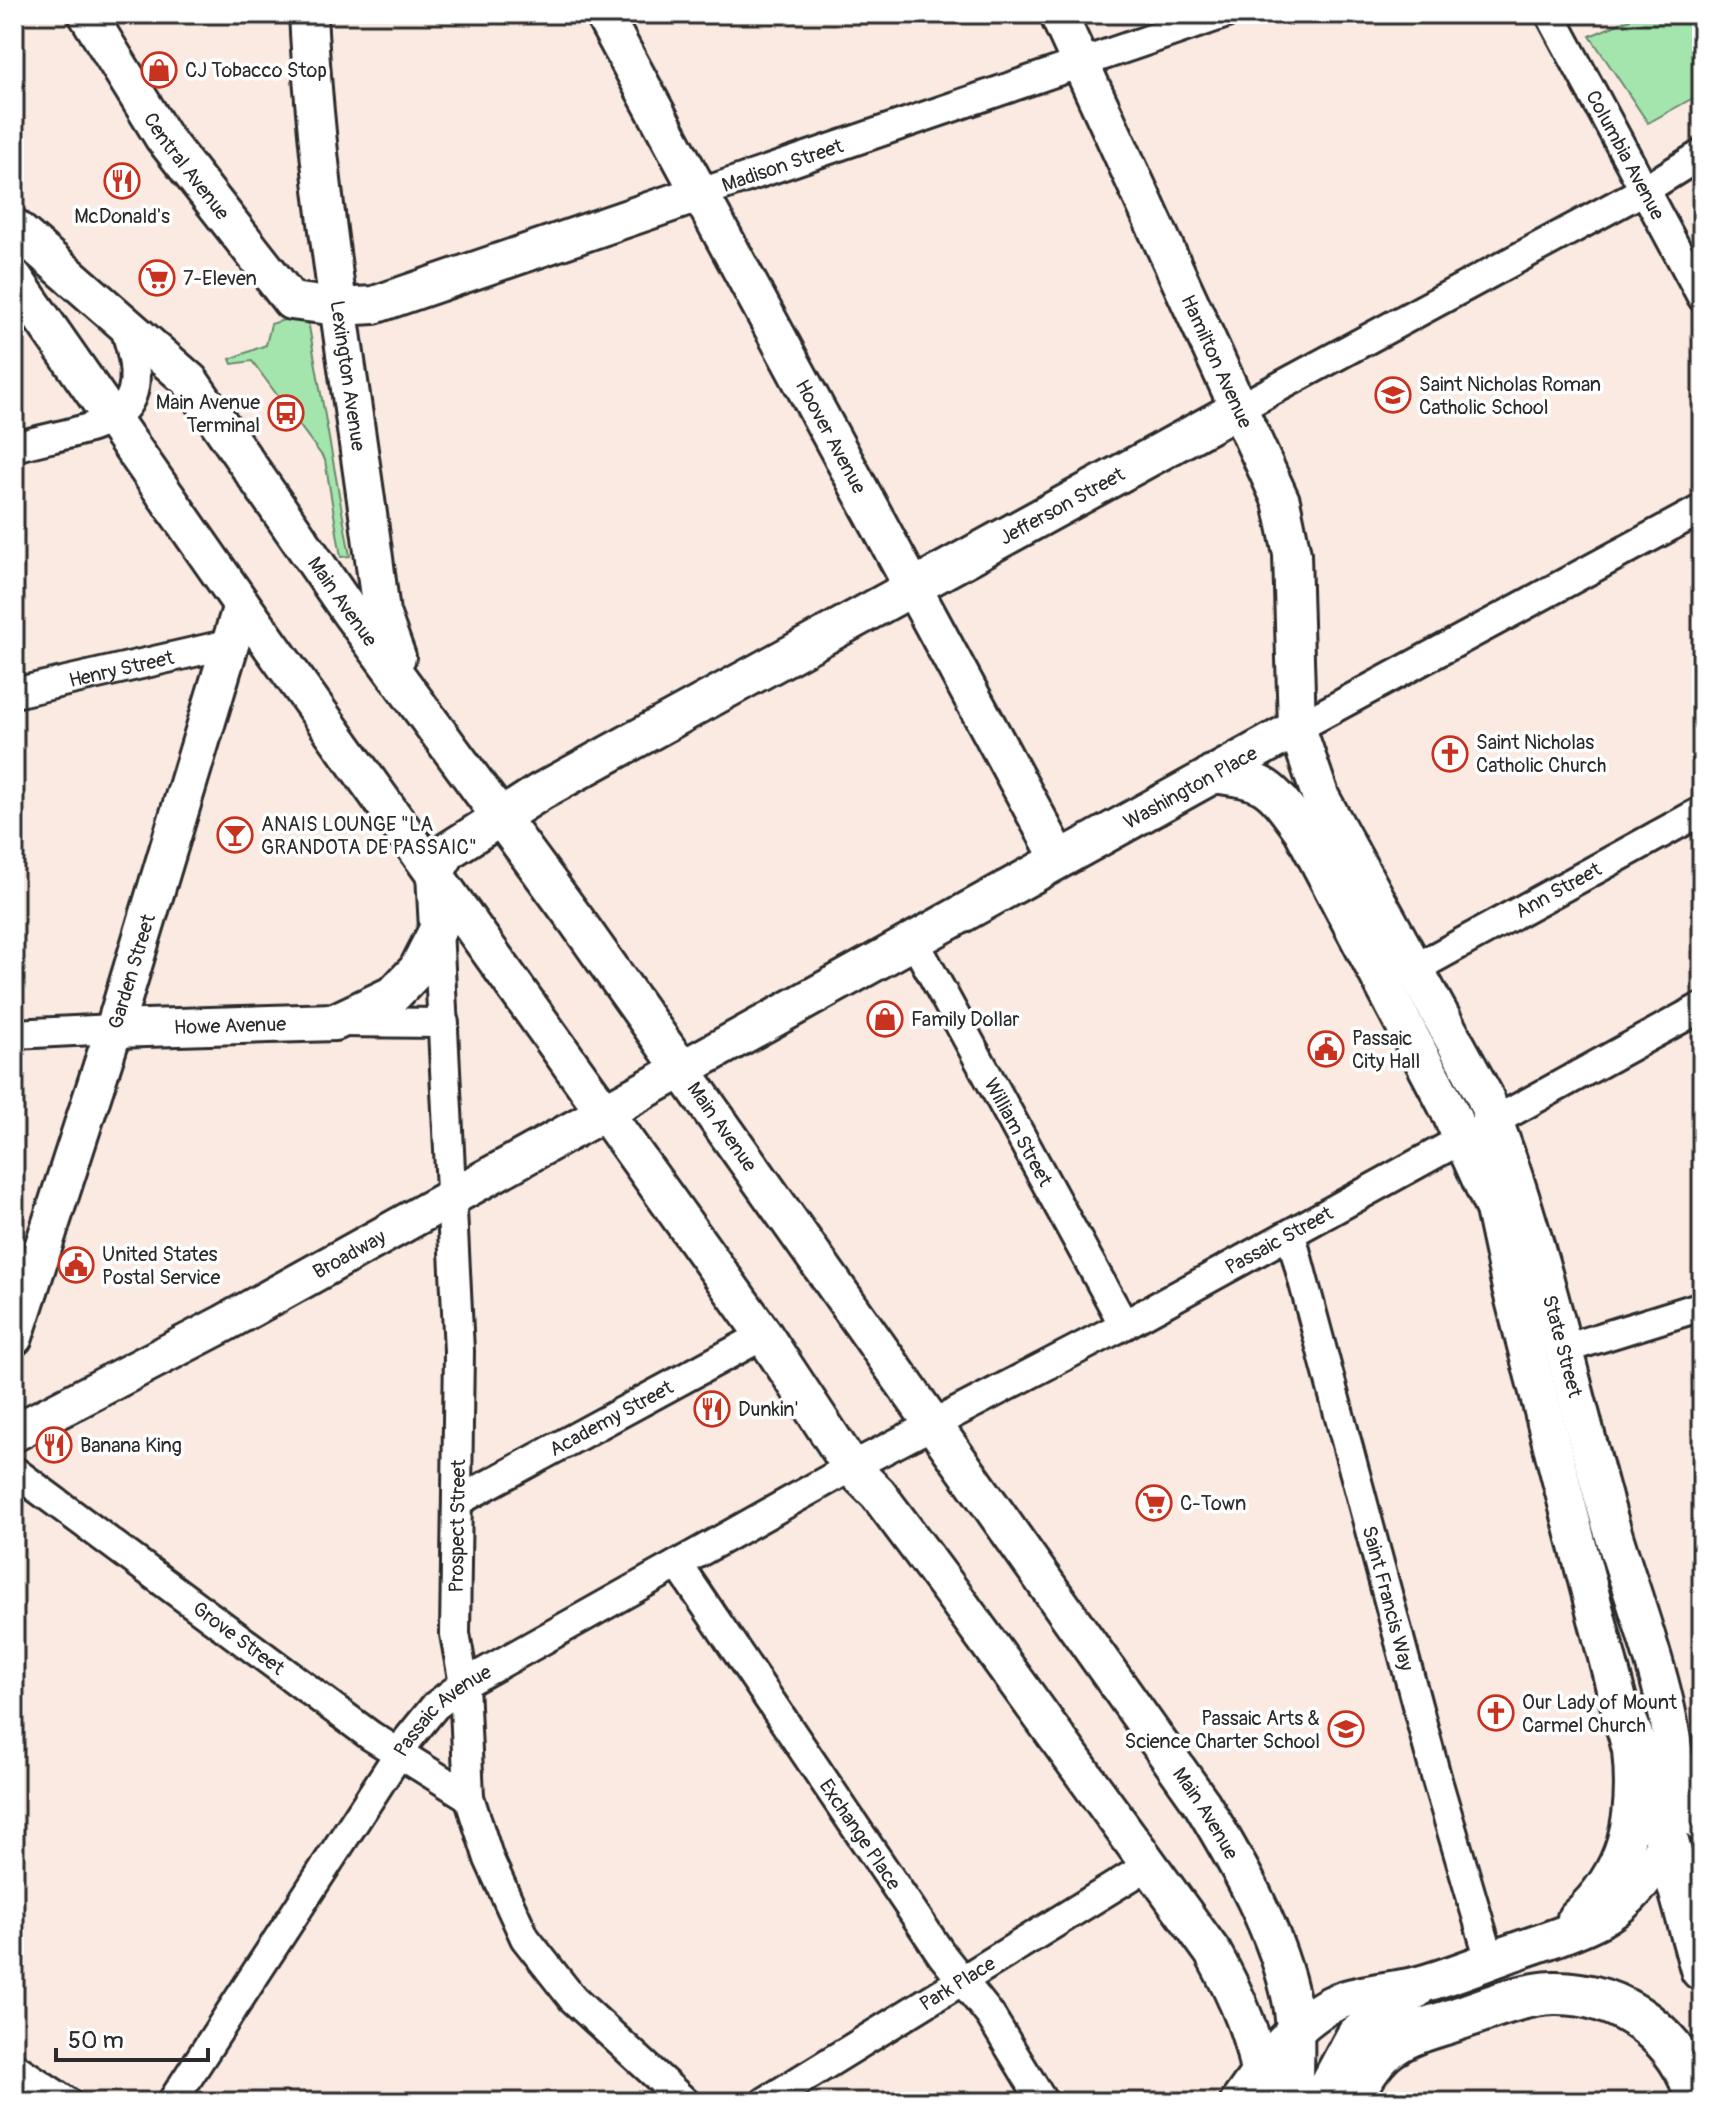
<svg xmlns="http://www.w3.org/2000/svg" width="1716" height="2116" font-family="Pangolin,sans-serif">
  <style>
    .green { fill: #a4e5ad; stroke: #68886c; stroke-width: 2 }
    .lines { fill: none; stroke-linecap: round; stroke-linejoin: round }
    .minor-casing { stroke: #2b2b2b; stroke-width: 34 }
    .major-casing { stroke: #2b2b2b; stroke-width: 42 }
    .highway-casing { stroke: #2b2b2b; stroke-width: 48 }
    .minor { stroke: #fff; stroke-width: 28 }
    .major { stroke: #fff; stroke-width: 36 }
    .highway { stroke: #fff; stroke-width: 42 }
    .labels { text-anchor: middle; stroke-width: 7; stroke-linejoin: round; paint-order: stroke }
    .poi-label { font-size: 20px; fill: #2b2b2b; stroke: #fff; text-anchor: start }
    .street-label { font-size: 20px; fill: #2b2b2b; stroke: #fff }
  </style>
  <rect width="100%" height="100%" fill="#faeae2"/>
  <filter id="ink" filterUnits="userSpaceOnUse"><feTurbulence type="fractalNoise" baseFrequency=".0125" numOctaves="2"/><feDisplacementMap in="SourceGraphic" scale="16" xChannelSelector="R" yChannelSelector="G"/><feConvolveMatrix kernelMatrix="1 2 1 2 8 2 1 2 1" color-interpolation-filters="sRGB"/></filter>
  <g filter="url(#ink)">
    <path class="green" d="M 1631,14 L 1702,14 L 1702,93 L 1648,123 L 1590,36 L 1630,19 Z
      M 287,319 L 308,321 L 350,556 L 341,557 L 325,460 L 252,361 L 232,364 L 230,359 L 266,345 L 271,324 Z"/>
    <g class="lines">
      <defs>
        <g id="minor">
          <path id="s1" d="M 1550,14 L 1702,297"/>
          <path id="s2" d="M 701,193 L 1224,14"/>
          <path d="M 1238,409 L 1646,189 L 1702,154"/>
          <path d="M 14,447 C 96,424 163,430 123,323"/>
          <path id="s3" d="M 14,693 L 229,644"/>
          <path d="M 1297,728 L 1702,509"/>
          <path d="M 438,929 L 459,1351 L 455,1634 L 464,1684 L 469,1797 L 489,1859 L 525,1938 L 573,1999 L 685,2102"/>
          <path id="s4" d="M 913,939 L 1124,1325"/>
          <path id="s5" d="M 1416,968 L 1702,811"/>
          <path d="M 337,1022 L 444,1023"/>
          <path d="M 14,1034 L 114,1029"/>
          <path id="s6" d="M 1291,1235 L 1437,1780 L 1490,1960"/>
          <path d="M 1564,1349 L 1702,1306"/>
          <path id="s7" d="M 14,1471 L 371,1736 L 469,1797"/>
          <path id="s8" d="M 458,1501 L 764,1335"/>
          <path id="s9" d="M 679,1566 L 942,1955 L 990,2015 L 1043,2102"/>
          <path d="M 14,2067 L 67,2102"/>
          <path id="s10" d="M 172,2102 L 409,1738 L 435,1706 L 464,1684 L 851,1467 L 1124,1325 L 1702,1007"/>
          <path id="s11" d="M 765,2102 L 1149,1865"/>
        </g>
        <g id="major">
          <path id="s12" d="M 87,14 L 163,137 L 291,301 L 338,307 L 374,305 L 701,193"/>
          <path id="s13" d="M 308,14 C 318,215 357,413 381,613 L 397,657"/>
          <path id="s14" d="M 603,14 L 1059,858"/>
          <path id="s15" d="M 1058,14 L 1281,501 L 1292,554 L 1297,728 L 1321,798 L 1484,1095 C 1540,1234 1569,1381 1611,1526 C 1633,1601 1679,1713 1675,1790 C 1673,1842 1645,1894 1599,1919 C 1571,1934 1538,1943 1508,1954 C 1480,1964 1451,1976 1422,1984 C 1395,1991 1365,1992 1339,2001 C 1297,2017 1263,2067 1239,2102"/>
          <path id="s16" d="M 14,227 L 190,381 L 349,611 L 576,920 L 1202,1804 C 1239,1865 1278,1933 1292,2004 C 1298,2035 1294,2071 1295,2102"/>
          <path d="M 14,278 L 242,605 L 764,1335 L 851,1467 L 878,1494 L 955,1597 L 1213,1953 C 1235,1993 1259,2043 1260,2089"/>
          <path d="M 1212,774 C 1267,780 1270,786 1302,830 L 1449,1110 L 1494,1209 L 1511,1288 L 1631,1750 C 1638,1817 1628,1872 1576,1918"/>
          <path id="s17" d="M 435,873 L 448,851 L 540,792 L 1238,409"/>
          <path id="s18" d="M 114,1029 L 335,1022 L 394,994 L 417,970 L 438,929 L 435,873"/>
          <path id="s19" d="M 14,1337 L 114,1029 L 242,605"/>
          <path id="s20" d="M 14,1433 L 223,1324 L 1297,728"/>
          <path d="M 1683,1770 L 1702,1824"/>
          <path d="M 1319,2102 L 1355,2035 L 1416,1990"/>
        </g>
        <path id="highway" d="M 1627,1725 L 1656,1802 L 1702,1969
          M 1347,2102 C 1360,2082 1372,2058 1392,2045 C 1412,2031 1438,2026 1460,2018 C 1490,2008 1522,1994 1554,1993 C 1621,1992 1682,2037 1698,2102"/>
      </defs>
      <use href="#minor" class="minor-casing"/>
      <use href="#major" class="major-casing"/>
      <use href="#highway" class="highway-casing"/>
      <use href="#minor" class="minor"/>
      <use href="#major" class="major"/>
      <use href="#highway" class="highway"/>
    </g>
  </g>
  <defs>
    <symbol id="shop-ring" viewBox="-11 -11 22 22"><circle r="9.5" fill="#fff" stroke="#c8321e" stroke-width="1.5"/><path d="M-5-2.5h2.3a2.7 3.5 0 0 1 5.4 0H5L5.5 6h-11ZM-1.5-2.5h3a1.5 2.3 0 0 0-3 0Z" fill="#c8321e"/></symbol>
    <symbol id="restaurant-ring" viewBox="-11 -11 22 22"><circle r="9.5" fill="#fff" stroke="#c8321e" stroke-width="1.5"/><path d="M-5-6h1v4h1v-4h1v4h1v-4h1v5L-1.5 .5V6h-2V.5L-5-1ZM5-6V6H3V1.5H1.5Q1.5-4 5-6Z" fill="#c8321e"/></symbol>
    <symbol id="supermarket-ring" viewBox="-11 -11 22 22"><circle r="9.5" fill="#fff" stroke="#c8321e" stroke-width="1.5"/><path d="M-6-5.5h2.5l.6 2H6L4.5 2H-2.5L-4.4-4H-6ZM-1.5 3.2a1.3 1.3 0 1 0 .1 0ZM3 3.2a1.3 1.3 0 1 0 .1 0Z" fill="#c8321e"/></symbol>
    <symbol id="school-ring" viewBox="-11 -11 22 22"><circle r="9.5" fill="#fff" stroke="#c8321e" stroke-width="1.5"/><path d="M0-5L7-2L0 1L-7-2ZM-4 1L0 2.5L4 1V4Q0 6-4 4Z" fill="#c8321e"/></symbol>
    <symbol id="bus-ring" viewBox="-11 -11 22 22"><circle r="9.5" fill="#fff" stroke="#c8321e" stroke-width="1.5"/><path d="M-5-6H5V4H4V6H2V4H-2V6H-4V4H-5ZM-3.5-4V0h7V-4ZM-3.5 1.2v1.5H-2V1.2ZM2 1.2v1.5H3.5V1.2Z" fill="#c8321e"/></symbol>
    <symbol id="church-ring" viewBox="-11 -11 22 22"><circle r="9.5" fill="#fff" stroke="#c8321e" stroke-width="1.5"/><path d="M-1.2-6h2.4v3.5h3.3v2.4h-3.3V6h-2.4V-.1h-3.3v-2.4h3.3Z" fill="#c8321e"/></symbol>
    <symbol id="bar-ring" viewBox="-11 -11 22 22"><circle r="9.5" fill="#fff" stroke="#c8321e" stroke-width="1.5"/><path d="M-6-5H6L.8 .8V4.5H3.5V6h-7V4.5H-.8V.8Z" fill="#c8321e"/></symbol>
    <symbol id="civic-ring" viewBox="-11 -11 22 22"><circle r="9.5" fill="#fff" stroke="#c8321e" stroke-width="1.5"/><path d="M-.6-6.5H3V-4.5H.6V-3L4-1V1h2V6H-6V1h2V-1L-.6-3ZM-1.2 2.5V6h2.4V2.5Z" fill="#c8321e"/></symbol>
  </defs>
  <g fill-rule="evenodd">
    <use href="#shop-ring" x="139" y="50" width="40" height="40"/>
    <use href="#restaurant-ring" x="102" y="161" width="40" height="40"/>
    <use href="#supermarket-ring" x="137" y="258" width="40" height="40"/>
    <use href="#school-ring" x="1373" y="375" width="40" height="40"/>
    <use href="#bus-ring" x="266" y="393" width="40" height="40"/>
    <use href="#church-ring" x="1430" y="734" width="40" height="40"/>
    <use href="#bar-ring" x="215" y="815" width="40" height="40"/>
    <use href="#shop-ring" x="865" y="999" width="40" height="40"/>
    <use href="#civic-ring" x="1306" y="1029" width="40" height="40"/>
    <use href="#civic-ring" x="56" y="1245" width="40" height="40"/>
    <use href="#restaurant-ring" x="692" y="1389" width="40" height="40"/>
    <use href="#restaurant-ring" x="34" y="1425" width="40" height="40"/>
    <use href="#supermarket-ring" x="1134" y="1483" width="40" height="40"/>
    <use href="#church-ring" x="1476" y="1693" width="40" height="40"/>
    <use href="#school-ring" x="1326" y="1709" width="40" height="40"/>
  </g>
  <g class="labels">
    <g class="poi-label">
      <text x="185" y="77">CJ Tobacco Stop</text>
      <text x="122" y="223" text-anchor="middle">McDonald's</text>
      <text x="183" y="285">7-Eleven</text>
      <text x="1419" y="391">Saint Nicholas Roman<tspan x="1419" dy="23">Catholic School</tspan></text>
      <text x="260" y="409" text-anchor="end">Main Avenue<tspan x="260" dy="23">Terminal</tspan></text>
      <text x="1476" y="749">Saint Nicholas<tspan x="1476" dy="23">Catholic Church</tspan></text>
      <text x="261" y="831">ANAIS LOUNGE "LA<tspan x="261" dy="23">GRANDOTA DE PASSAIC"</tspan></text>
      <text x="911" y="1026">Family Dollar</text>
      <text x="1352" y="1045">Passaic<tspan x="1352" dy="23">City Hall</tspan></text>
      <text x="102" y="1261">United States<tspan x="102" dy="23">Postal Service</tspan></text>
      <text x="738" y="1416">Dunkin'</text>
      <text x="80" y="1452">Banana King</text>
      <text x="1180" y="1510">C-Town</text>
      <text x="1522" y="1709">Our Lady of Mount<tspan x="1522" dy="23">Carmel Church</tspan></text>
      <text x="1320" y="1725" text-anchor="end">Passaic Arts &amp;<tspan x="1320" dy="23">Science Charter School</tspan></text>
    </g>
    <g class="street-label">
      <text dy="7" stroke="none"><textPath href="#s1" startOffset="160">Columbia Avenue</textPath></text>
      <text dy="7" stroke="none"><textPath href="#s12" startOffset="182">Central Avenue</textPath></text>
      <text dy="7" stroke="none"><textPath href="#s2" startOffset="86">Madison Street</textPath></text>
      <text dy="7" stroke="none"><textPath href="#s15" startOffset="382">Hamilton Avenue</textPath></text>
      <text dy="7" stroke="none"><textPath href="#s13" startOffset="364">Lexington Avenue</textPath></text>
      <text dy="7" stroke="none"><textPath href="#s14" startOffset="480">Hoover Avenue</textPath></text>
      <text dy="7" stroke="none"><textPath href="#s17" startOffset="730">Jefferson Street</textPath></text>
      <text dy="7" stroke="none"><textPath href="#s16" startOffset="502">Main Avenue</textPath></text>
      <text dy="7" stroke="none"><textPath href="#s3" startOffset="110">Henry Street</textPath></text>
      <text dy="7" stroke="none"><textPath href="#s20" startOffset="1342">Washington Place</textPath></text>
      <text dy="7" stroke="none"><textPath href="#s5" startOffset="162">Ann Street</textPath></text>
      <text dy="7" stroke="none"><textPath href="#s19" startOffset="384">Garden Street</textPath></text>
      <text dy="7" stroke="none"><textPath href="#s18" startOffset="116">Howe Avenue</textPath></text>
      <text dy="7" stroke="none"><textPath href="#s16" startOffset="1150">Main Avenue</textPath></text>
      <text dy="7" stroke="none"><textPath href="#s4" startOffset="220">William Street</textPath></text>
      <text dy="7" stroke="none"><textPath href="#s10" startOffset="1440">Passaic Street</textPath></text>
      <text dy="7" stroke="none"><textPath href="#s20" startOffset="380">Broadway</textPath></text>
      <text dy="7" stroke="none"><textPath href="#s15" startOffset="1440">State Street</textPath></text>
      <text dy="7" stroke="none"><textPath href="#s8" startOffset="174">Academy Street</textPath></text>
      <text transform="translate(457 1526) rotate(-89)" y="7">Prospect Street</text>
      <text dy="7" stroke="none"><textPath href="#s6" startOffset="376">Saint Francis Way</textPath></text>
      <text dy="7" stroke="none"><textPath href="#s7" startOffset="280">Grove Street</textPath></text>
      <text dy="7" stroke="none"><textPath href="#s10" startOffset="478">Passaic Avenue</textPath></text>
      <text dy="7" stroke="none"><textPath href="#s16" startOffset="1990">Main Avenue</textPath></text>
      <text dy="7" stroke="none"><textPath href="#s9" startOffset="324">Exchange Place</textPath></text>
      <text dy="7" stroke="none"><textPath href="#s11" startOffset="226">Park Place</textPath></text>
    </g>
  </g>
  <rect width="1716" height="2116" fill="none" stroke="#fff" stroke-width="48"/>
  <rect x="24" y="24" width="1668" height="2068" fill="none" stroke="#2b2b2b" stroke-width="3" filter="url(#ink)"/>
  <path d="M56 2048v12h152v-12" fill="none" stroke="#2b2b2b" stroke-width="4"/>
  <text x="68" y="2048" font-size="24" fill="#2b2b2b" stroke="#ffffff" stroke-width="6" paint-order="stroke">50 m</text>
</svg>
